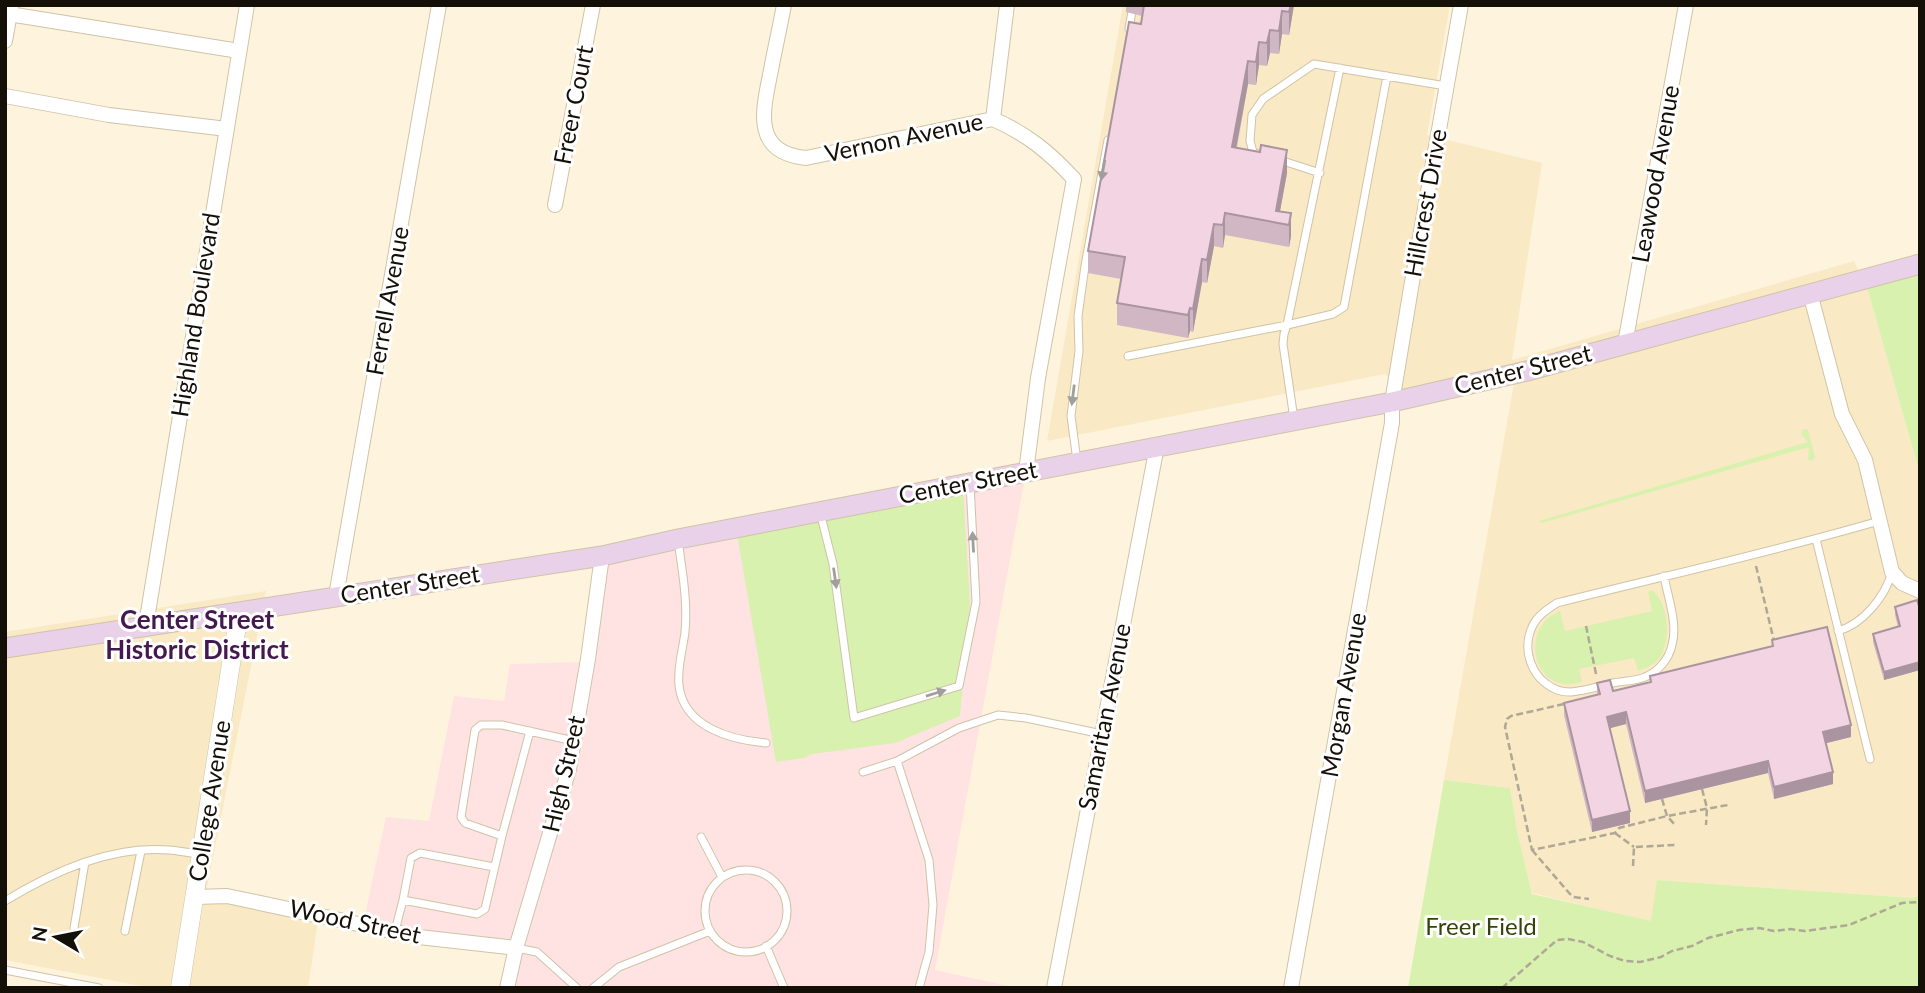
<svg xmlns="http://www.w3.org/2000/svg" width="1925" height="993" font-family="Lato,sans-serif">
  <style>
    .built { fill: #f9e9c5 }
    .education { fill: #fee3e2 }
    .green { fill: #d8f1af }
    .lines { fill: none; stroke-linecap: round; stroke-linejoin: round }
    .service-casing { stroke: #cfc3a7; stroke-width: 9 }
    .minor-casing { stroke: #cfc3a7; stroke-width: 16 }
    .tertiary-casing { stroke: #cfc3a7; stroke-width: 19 }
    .secondary-casing { stroke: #cfc3a7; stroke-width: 21 }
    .path { stroke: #b0a896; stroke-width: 2.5; stroke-dasharray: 7 3.5; stroke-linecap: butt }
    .service { stroke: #fff; stroke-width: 7 }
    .minor { stroke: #fff; stroke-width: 14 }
    .tertiary { stroke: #fff; stroke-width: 18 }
    .secondary { stroke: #e9d1ea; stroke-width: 19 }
    .wall { fill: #d1b6c3 }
    .shaded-wall { fill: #aa949f }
    .building { fill: #f3d4e3; stroke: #aa949f; stroke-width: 2 }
    .oneway { fill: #a19f9c }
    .labels { text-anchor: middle; stroke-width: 6; stroke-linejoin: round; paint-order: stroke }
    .street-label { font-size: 24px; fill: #151007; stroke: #fff }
    .park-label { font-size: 24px; fill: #33440a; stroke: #fff }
    .neighbourhood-label { font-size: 26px; font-weight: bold; fill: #43194e; stroke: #fff }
  </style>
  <rect width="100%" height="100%" fill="#fef4dd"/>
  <path class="built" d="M 1123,5 L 1450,5 L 1427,135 L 1542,163 L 1512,360 L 1854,261 L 1867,287 L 1920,474 L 1920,895 L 1913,898 L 1658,880 L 1652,922 L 1532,893 L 1517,830 L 1510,788 L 1444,780 L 1514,383 L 1415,404 L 1385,374 L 1047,441 Z
    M 266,591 L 205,898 L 318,921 L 308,988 L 152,988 L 5,960 L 5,632 Z"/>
  <path class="education" d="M 1026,472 L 935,970 L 1018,988 L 511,988 L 516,955 L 362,929 L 386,817 L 429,821 L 454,696 L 504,701 L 510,664 L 581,662 L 602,556 Z"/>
  <path class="green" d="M 1920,272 L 1920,474 L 1867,287 Z
    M 1806,429 L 1808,430 L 1815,457 L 1812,461 L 1808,460 L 1809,447 L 1542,523 L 1539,521 L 1808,442 L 1801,434 L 1802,430 Z
    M 963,488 L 970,604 L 960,716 L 895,743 L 812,754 L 804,758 L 776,762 L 737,534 Z
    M 1651,590 C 1670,601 1672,646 1657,661 C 1652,666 1644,668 1638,671 L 1634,658 L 1579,669 L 1582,682 C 1576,683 1571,685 1565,684 C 1530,681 1523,625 1560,611 L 1565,631 L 1652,611 L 1648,592 Z
    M 1444,780 L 1510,788 L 1517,830 L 1532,894 L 1651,921 L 1657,880 L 1913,898 L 1920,895 L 1920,988 L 1408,988 Z"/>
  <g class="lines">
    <defs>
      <path id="service" d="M 1129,29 L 1133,5
        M 1258,154 L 1253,152 L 1250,141 L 1252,115 L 1263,99 L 1314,64 L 1446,86
        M 1280,160 L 1320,173
        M 1128,356 L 1287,325 L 1333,314 L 1344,307 L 1387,76
        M 1294,419 L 1283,344 L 1284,334 L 1287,325 L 1340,68
        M 1077,461 L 1071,416 L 1079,351 L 1078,316 L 1085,266 L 1108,140
        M 820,512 L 833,564 L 854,718 L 959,686 L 976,602 L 970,483
        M 1816,539 L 1870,759
        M 678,540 C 682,570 688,601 685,632 C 683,649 677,667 679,685 C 683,727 731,740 766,743
        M 1664,576 C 1668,598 1678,624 1672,645 C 1669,659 1658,672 1645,677 C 1636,681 1623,681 1613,683 C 1600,686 1585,691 1571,692 C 1566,692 1559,691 1555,689 C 1531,678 1521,649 1533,625 C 1538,615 1548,609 1557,603 C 1664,576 1773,552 1879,521
        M 1838,631 C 1863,624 1885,597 1892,572
        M 897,761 L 929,860 L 933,905 L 929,952 L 919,988
        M 863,772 L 897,761 L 959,728 L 998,715 L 1026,718 L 1102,734
        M 502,836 L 530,731
        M 701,837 L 722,877
        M705 911a41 41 0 1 1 82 0a41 41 0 1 1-82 0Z
        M 403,900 L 411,858 L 420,853 L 494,867
        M 5,901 C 52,872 112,845 169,850 C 180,851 191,853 201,854
        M 74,928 L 85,862
        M 125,931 L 141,851
        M 395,931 L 403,900 L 477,914 L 485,909 L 502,836 L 465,823 L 461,817 L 475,730 L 481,725 L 502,725 L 574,741
        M 766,946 L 784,988
        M 516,948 L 537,952 L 577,988
        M 5,970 L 99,988
        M 593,988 L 619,967 L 710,931"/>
      <path id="minor" d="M 784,5 C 780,27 775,48 771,70 C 763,110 751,152 806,158 L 993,119 C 1027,134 1049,152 1074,179 L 1038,378 L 1026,472
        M 9,14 L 239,51
        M 5,41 L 11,7
        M 5,96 L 109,115 L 227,129
        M 993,119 L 1007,5
        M 555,205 L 593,5
        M 1810,293 L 1842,414 L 1865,460 L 1892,572 L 1902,583 L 1920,591
        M 1625,344 L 1686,5
        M 336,596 L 439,5
        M 146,625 L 247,5
        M 195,897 L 227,896 L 419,937 L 516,948
        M 507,988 L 516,948 L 569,769 L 588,659 L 602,556
        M 1054,988 L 1157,446
        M 1291,988 L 1392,423 L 1392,402 L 1411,288 L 1461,5"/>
      <path id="tertiary" d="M 180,988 L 239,613"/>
      <path id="secondary" d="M 5,648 L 602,556 L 678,539 L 1392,402 L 1527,371 L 1920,264"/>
    </defs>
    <use href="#service" class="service-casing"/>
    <use href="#minor" class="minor-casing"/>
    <use href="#tertiary" class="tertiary-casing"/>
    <use href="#secondary" class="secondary-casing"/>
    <path class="path" d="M 1756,566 L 1774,641
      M 1586,626 L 1596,674
      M 1564,704 L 1511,716 L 1507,719 L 1505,727 L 1532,850 L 1615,833 L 1619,828 L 1667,816 L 1728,805
      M 1702,789 L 1707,808 L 1706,825
      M 1662,799 L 1667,816 L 1675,825
      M 1615,833 L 1634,847
      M 1532,850 L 1570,894 L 1574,897 L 1589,899
      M 1633,866 L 1634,847 L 1675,845
      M 1502,988 L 1557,940 L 1568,939 L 1583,942 L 1610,956 L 1625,961 L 1640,962 L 1661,957 L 1672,951 L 1692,946 L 1708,938 L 1739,930 L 1759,928 L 1774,931 L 1790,929 L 1805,931 L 1849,925 L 1902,903 L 1920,902"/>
    <use href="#service" class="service"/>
    <use href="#minor" class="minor"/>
    <use href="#tertiary" class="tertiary"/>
    <use href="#secondary" class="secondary"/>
  </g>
  <path class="wall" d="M 1126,5 L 1294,5 L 1289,35 L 1282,34 L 1279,54 L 1270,53 L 1267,66 L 1259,65 L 1256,85 L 1248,84 L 1237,147 L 1287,173 L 1280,211 L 1291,213 L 1291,236 L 1289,247 L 1225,235 L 1223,248 L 1214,246 L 1207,283 L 1202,282 L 1193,332 L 1190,331 L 1188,338 L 1117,325 L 1117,303 L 1121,279 L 1088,273 L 1088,251 L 1142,16 L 1126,12 Z
    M 1895,607 L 1920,609 L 1920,670 L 1884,680 L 1873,642 L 1873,634 L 1898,627 L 1895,615 Z
    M 1772,640 L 1851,737 L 1826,743 L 1833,784 L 1774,799 L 1768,773 L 1645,803 L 1626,724 L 1610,728 L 1630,823 L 1592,832 L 1564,715 L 1564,703 L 1597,695 L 1597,683 L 1613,691 L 1650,682 L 1650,676 L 1772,646 Z"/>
  <path class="shaded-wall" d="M 1291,5 L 1294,5 L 1289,35 L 1289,12 Z
    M 1282,11 L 1282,34 L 1279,54 L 1279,31 Z
    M 1270,30 L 1270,53 L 1267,66 L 1267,43 Z
    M 1259,42 L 1259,65 L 1256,85 L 1256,62 Z
    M 1248,61 L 1248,84 L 1232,170 L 1232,147 Z
    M 1287,150 L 1287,173 L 1278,222 L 1276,211 Z
    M 1225,213 L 1225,235 L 1223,248 L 1223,225 Z
    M 1291,213 L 1291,236 L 1289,247 L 1289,225 Z
    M 1214,224 L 1214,246 L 1207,283 L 1207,260 Z
    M 1202,259 L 1202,282 L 1193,332 L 1193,309 Z
    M 1190,308 L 1190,331 L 1188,338 L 1188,315 Z
    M 1920,662 L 1920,670 L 1884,680 L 1884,672 Z
    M 1626,712 L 1626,724 L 1607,729 L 1607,717 Z
    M 1851,725 L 1851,737 L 1823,744 L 1823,732 Z
    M 1768,761 L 1768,773 L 1645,803 L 1645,791 Z
    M 1833,772 L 1833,784 L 1774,799 L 1774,787 Z
    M 1630,811 L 1630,823 L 1592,832 L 1592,820 Z"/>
  <path class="building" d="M 1144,5 L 1291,5 L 1289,12 L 1282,11 L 1279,31 L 1270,30 L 1267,43 L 1259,42 L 1256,62 L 1248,61 L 1232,147 L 1260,152 L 1261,145 L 1287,150 L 1276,211 L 1291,213 L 1289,225 L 1225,213 L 1223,225 L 1214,224 L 1207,260 L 1202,259 L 1193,309 L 1190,308 L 1188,315 L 1117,303 L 1125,257 L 1088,251 L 1129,22 L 1141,24 Z
    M 1917,600 L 1920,609 L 1920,662 L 1884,672 L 1873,634 L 1900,626 L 1895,607 Z
    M 1827,627 L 1851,725 L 1823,732 L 1833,772 L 1774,787 L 1768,761 L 1645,791 L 1626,712 L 1607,717 L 1630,811 L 1592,820 L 1564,703 L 1600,694 L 1597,683 L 1610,680 L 1613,691 L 1651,682 L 1650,676 L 1773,646 L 1772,640 Z"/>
  <defs><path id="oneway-solid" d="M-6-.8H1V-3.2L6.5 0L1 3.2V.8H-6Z" transform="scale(1.75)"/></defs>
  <g class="oneway">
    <use href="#oneway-solid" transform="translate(1103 170) rotate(100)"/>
    <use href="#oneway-solid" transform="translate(1073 395) rotate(97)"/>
    <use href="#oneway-solid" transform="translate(973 542) rotate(-93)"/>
    <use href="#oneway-solid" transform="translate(835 578) rotate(82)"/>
    <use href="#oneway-solid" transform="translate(936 693) rotate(-17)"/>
  </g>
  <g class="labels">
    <g class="street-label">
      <text transform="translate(574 105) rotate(-79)" y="8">Freer Court</text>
      <text transform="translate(904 138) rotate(-12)" y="8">Vernon Avenue</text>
      <text transform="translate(1656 174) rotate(-80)" y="8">Leawood Avenue</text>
      <text transform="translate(1426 203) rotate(-80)" y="8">Hillcrest Drive</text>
      <text transform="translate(388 301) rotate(-80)" y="8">Ferrell Avenue</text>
      <text transform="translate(196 315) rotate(-81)" y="8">Highland Boulevard</text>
      <text transform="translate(1523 370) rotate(-14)" y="8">Center Street</text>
      <text transform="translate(968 483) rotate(-11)" y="8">Center Street</text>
      <text transform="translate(410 585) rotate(-9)" y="8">Center Street</text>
      <text transform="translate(1344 695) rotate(-80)" y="8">Morgan Avenue</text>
      <text transform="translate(1105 717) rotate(-79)" y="8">Samaritan Avenue</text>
      <text transform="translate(564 774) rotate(-77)" y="8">High Street</text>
      <text transform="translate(210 801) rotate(-81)" y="8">College Avenue</text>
      <text transform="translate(355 922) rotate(12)" y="8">Wood Street</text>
    </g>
    <g class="park-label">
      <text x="1481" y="935">Freer Field</text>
    </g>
    <g class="neighbourhood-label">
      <text x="197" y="629">Center Street<tspan x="197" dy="30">Historic District</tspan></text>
    </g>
  </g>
  <rect width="1925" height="993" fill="none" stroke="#151007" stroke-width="14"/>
  <g transform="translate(56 937) rotate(280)" stroke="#ffffff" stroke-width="5" paint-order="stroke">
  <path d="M0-5L12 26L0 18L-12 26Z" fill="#151007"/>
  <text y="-10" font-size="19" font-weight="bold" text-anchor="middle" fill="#151007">N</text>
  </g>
</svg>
